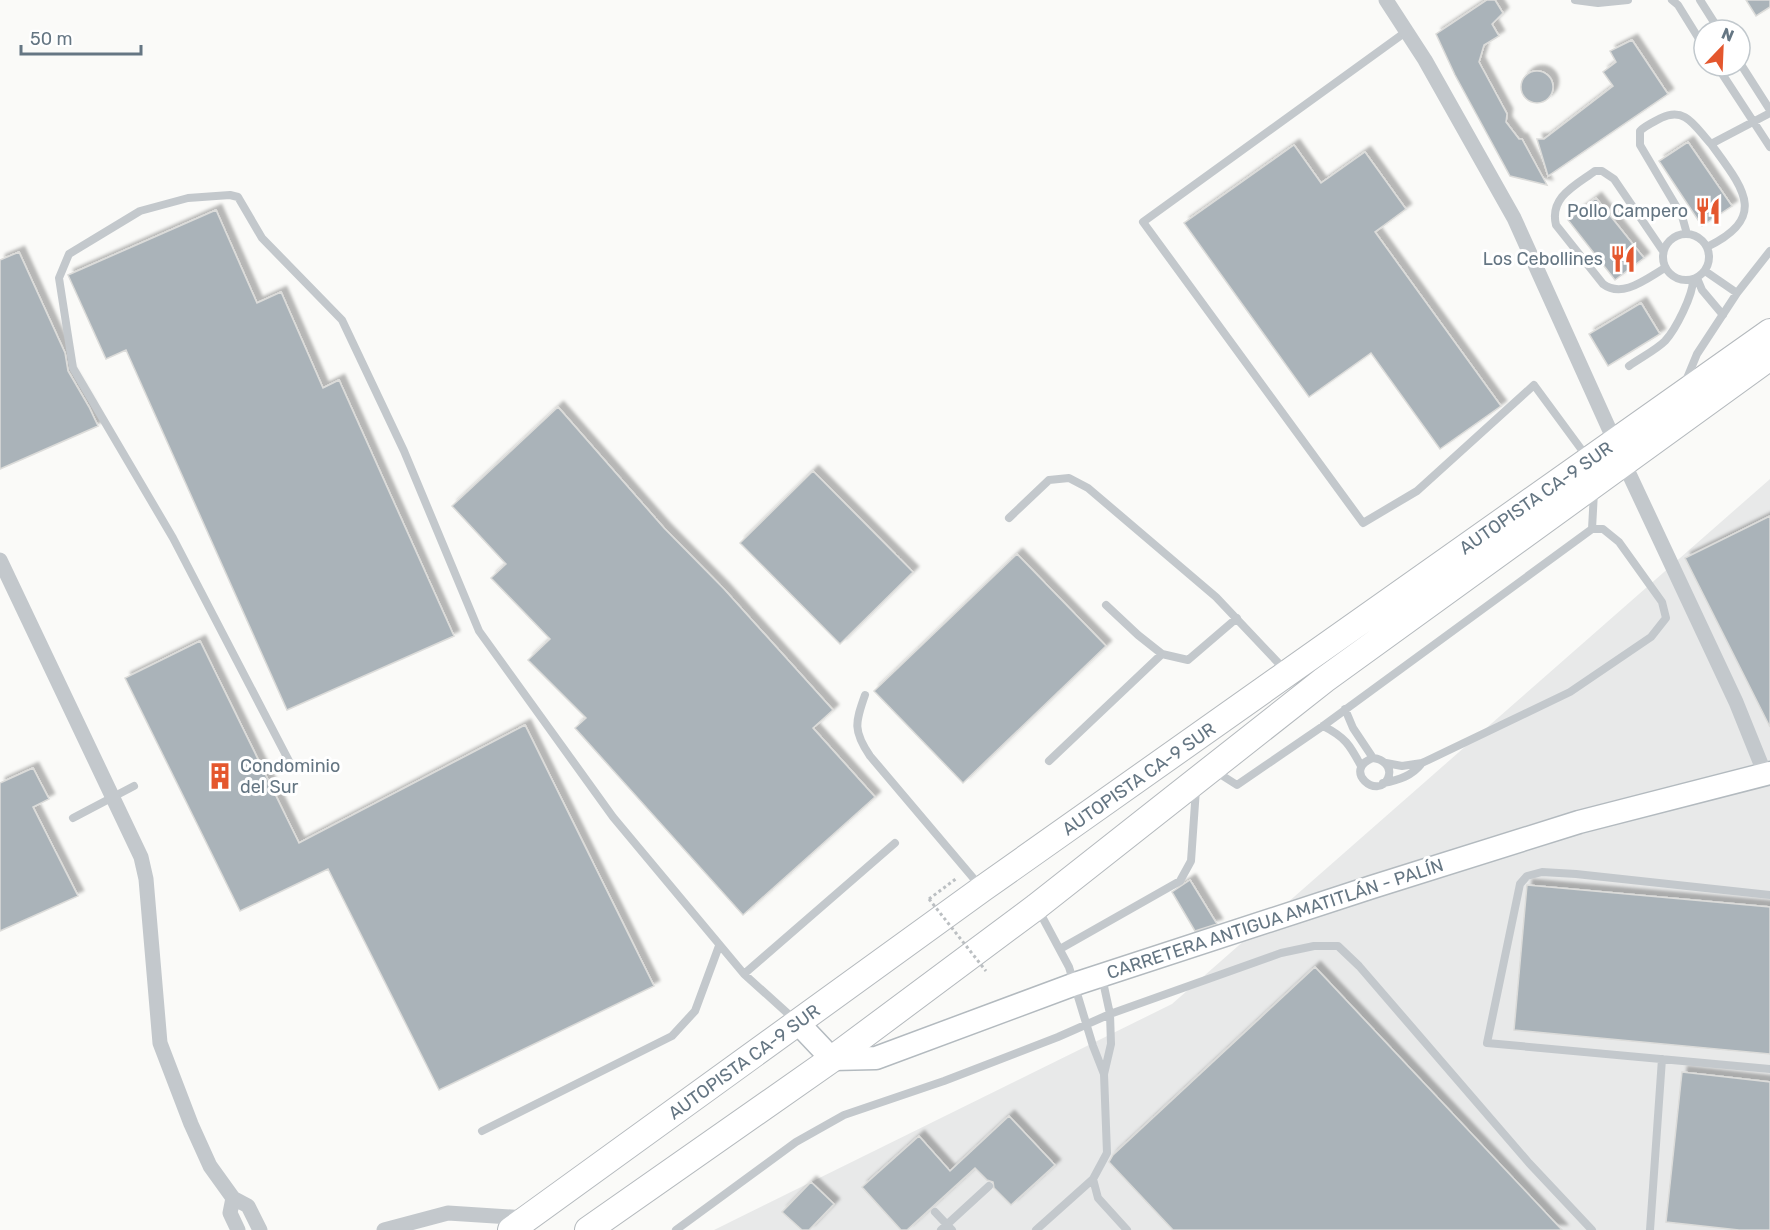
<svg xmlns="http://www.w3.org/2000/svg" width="1770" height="1230" font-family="Rubik,sans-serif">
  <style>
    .built { fill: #e8e9e9 }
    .building { fill: #aab3b9; stroke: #dcdcda; stroke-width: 1.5; filter: url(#shadow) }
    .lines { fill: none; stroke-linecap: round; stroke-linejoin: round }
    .secondary-casing { stroke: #b3babf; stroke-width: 25 }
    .trunk-casing { stroke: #b4b9bd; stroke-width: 28 }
    .path { stroke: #bbbfc2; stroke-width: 3; stroke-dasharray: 3 3; stroke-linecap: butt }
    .service { stroke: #c3c8cc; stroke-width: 8 }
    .minor { stroke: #c3c8cc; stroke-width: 15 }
    .secondary { stroke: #fff; stroke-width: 22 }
    .trunk { stroke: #fff; stroke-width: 26 }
    .path-bridge { stroke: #bbbfc2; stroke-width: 3; stroke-dasharray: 3 3; stroke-linecap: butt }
    .labels { text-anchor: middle; stroke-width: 6; stroke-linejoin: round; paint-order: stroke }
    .poi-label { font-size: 18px; fill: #657683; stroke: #fff; text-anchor: end }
    .street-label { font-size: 18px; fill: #657683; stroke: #fff }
  </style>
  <defs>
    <filter id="shadow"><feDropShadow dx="5.5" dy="-5.5" stdDeviation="1.5" flood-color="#0004"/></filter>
  </defs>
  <rect width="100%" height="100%" fill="#fafaf8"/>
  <path class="built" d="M 1770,479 L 1770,1230 L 714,1230 L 1172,1004 Z"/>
  <path class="building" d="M 1487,0 L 1495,0 L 1503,13 L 1492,24 L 1499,36 L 1484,45 L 1479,62 L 1507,114 L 1506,122 L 1519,139 L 1522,139 L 1547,185 L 1510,176 L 1455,75 L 1436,34 Z
    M 1746,0 L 1770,0 L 1770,7 L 1756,16 Z
    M 1632,40 L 1668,94 L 1548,176 L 1537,139 L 1544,139 L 1613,86 L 1603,72 L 1616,62 L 1610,51 Z
    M1521 87a16 16 0 1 1 32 0a16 16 0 1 1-32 0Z
    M 1688,142 L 1732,206 L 1702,226 L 1659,161 Z
    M 1294,145 L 1321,183 L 1365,152 L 1406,209 L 1375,232 L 1501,406 L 1440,449 L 1371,353 L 1309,397 L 1184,223 Z
    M 1596,198 L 1644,258 L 1615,280 L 1568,220 Z
    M 216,210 L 257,303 L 281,292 L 323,388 L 339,380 L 454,636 L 287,710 L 126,350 L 106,359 L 68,275 Z
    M 19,252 L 65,353 L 68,371 L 89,407 L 98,426 L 0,469 L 0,260 Z
    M 1641,303 L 1660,334 L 1608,366 L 1589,334 Z
    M 558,407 L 664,528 L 724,589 L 833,710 L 813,728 L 875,797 L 743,915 L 575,728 L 586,718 L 528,660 L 550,639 L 491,578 L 506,564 L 452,506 Z
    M 813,471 L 913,572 L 840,644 L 740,543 Z
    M 1770,516 L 1770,727 L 1685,558 Z
    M 1017,554 L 1106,646 L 963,783 L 874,691 Z
    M 200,641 L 299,843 L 525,725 L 654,986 L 439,1090 L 328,869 L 240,911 L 125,678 Z
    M 33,768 L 49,799 L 33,807 L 78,896 L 0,931 L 0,783 Z
    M 1190,880 L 1217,924 L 1195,931 L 1172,892 Z
    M 1527,885 L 1770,907 L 1770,1054 L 1514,1030 Z
    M 1315,967 L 1562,1230 L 1173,1230 L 1109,1162 L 1113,1155 Z
    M 1682,1072 L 1770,1082 L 1770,1230 L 1739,1230 L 1666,1222 Z
    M 1009,1116 L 1055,1165 L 1011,1205 L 994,1188 L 993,1182 L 987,1180 L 975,1168 L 907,1230 L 901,1230 L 862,1187 L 919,1136 L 950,1171 Z
    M 811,1182 L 834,1204 L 809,1230 L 802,1230 L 782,1212 Z"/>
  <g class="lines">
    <defs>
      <path id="secondary" d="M 798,1023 L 832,1059 L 876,1058 L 1075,984 L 1372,887 L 1579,822 L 1770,773"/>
      <path id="trunk" d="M 511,1230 L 982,889 L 1770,332
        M 588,1230 L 832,1059 L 1036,907 L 1324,680 L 1770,357"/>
    </defs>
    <use href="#secondary" class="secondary-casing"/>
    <use href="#trunk" class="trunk-casing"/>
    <path class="path" d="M 929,899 L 957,878"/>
    <path class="service" d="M 1575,0 L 1598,3 L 1628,0
      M 1672,0 L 1678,5 L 1704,47
      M 1700,0 L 1719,30
      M 1407,31 L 1143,222 L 1363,523 L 1417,491 L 1534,385 L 1587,457
      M 1740,63 L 1770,110
      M 1717,66 L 1770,147
      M1663 257a23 23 0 1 1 46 0a23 23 0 1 1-46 0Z
      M 1687,234 L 1682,216 L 1640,145 L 1640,131 C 1646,125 1654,122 1661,118 C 1686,106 1695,127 1711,144
      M 1707,247 C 1770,217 1742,187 1711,144 L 1770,113
      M 1663,251 L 1614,179 L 1602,171 L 1595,171 C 1576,185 1549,197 1556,225 L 1603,284 C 1623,299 1647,278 1665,268
      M 1705,271 L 1737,293
      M 1697,278 L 1702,290 L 1723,315
      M 1629,366 C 1640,358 1656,350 1665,341 C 1676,329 1693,295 1693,280
      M 1685,383 L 1697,354 L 1737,293 L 1770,251
      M 1009,518 L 1049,480 L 1069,478 L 1088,488 L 1216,597 L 1285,670
      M 1106,605 L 1138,635 L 1162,654 L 1188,660 L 1237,618
      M 865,695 C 855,723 853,731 870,756 L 980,886
      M 1345,709 L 1353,728 L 1373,758 C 1382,759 1393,766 1388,778 C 1378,801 1341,770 1373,758
      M 1323,726 C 1345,737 1350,745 1361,766
      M 289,761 L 173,538 L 73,368 L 59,278 L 69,254 L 140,211 L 188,198 L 230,195 L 238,197 L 262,238 L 342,320 L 404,451 L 479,631 L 613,817 L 744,974 L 795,1020
      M 1049,761 L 1162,654
      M 1386,763 L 1402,766 L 1422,763 L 1570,692 L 1651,637 L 1666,618 L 1662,602 L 1619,542 L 1603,529 L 1592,529
      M 1215,771 L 1237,785 L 1323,726 L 1592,529 L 1594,492
      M 1383,783 C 1399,780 1412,776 1422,763
      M 73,818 L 134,786
      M 1770,895 L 1576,874 L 1542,872 L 1527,876 L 1520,884 L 1487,1043 L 1770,1069
      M 1039,911 L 1069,967 L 1093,1046 L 1104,1074
      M 1060,949 L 1180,881 L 1191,861 L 1196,789
      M 744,974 L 895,843
      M 482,1131 L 672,1036 L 695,1011 L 719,946
      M 1093,1179 L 1098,1198 L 1127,1230
      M 935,1212 L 952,1230
      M 676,1230 L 796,1142 L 844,1115 L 944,1081 L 1058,1037 L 1110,1014 L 1281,953 L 1314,946 L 1338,946 L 1359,966 L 1529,1163 L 1592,1230
      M 941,1230 L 989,1186
      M 1036,1230 L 1093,1179 L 1107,1153 L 1104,1074 L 1111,1044 L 1110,1014 L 1102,977
      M 1650,1230 L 1662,1059"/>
    <path class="minor" d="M 1386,0 L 1425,60 L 1514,218 L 1615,442
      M 1623,461 L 1736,702 L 1765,774
      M 0,560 L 141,857 L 146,879 L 160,1043 L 191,1124 L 210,1166 L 233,1198 L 248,1206 L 260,1230
      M 233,1198 L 230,1213 L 238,1230
      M 384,1230 L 448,1213 L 526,1218"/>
    <use href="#secondary" class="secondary"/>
    <use href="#trunk" class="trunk"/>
    <path class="path-bridge" d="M 929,899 L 986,971"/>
  </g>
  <defs>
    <symbol id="restaurant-bare" viewBox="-9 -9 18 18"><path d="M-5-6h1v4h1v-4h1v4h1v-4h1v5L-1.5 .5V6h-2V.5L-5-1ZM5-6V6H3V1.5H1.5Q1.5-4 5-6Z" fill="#e4572e" stroke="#fff" stroke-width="2.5" paint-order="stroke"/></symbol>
    <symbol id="building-bare" viewBox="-9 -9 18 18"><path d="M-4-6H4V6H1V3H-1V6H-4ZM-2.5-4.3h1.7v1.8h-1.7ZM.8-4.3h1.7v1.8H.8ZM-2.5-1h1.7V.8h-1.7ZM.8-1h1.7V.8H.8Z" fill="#e4572e" stroke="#fff" stroke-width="2.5" paint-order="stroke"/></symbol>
  </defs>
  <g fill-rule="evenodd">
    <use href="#restaurant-bare" x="1689" y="192" width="38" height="38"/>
    <use href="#restaurant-bare" x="1604" y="240" width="38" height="38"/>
    <use href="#building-bare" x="201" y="757" width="38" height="38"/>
  </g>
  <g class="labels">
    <g class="poi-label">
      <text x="1688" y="217">Pollo Campero</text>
      <text x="1603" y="265">Los Cebollines</text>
      <text x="240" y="772" text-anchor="start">Condominio<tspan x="240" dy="21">del Sur</tspan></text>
    </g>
    <g class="street-label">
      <text transform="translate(1536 498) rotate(-35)" y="6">AUTOPISTA CA-9 SUR</text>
      <text transform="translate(1139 779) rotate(-35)" y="6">AUTOPISTA CA-9 SUR</text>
      <text transform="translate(1275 919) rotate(-18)" y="6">CARRETERA ANTIGUA AMATITLÁN - PALÍN</text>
      <text transform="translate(744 1062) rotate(-36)" y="6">AUTOPISTA CA-9 SUR</text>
    </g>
  </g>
  <g transform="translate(1722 48) rotate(23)"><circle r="28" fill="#ffffff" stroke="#c1c8cd" stroke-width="1.5"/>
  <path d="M0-4.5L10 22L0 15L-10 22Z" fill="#e4572e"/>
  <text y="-9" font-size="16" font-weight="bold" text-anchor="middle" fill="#657683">N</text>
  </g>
  <path d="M21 45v9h120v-9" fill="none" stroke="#657683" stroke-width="3"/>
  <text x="30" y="45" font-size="18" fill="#657683" stroke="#ffffff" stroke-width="4.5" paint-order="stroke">50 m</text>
</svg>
